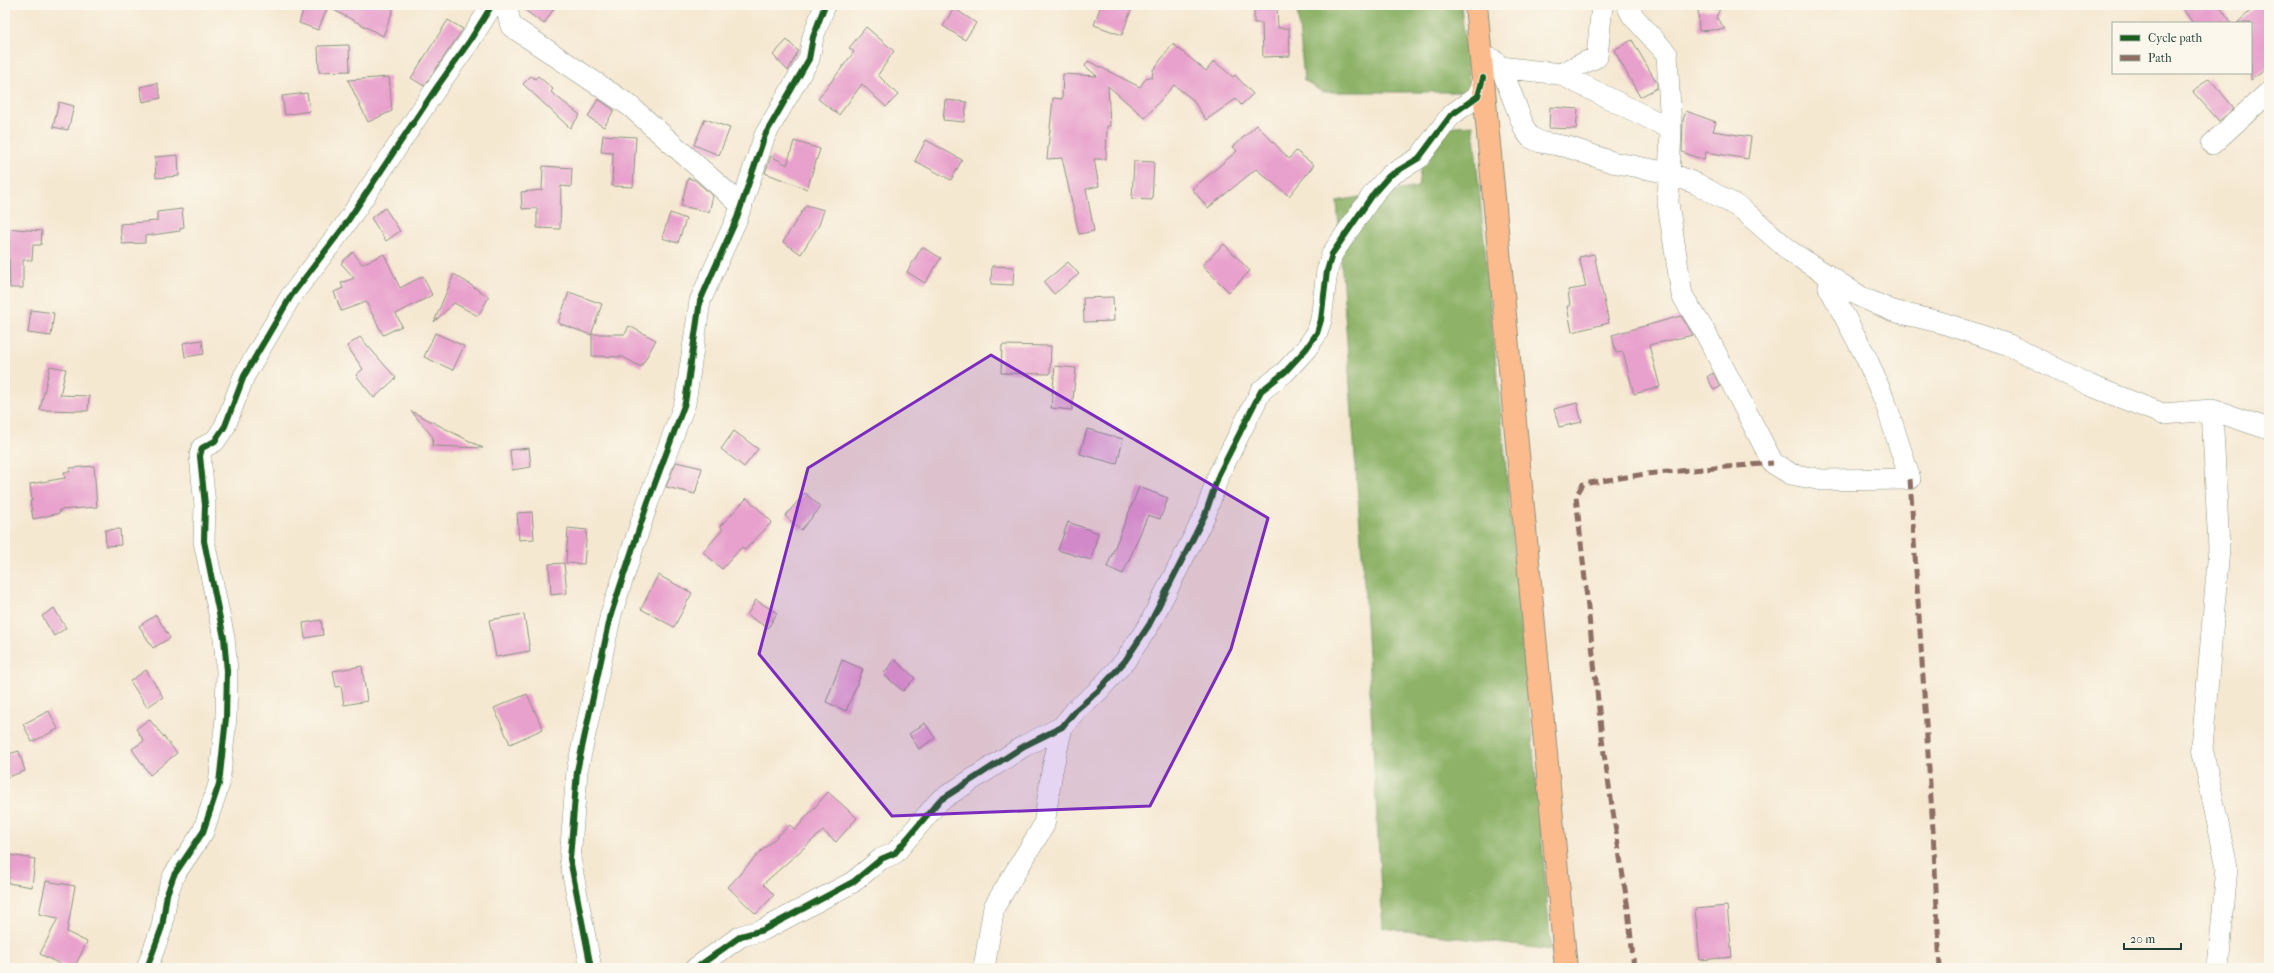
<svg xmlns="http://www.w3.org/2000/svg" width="2274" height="973" font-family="'IM FELL French Canon',serif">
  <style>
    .forest { fill: #8db267; stroke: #56784e }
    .building { fill: #e8a0cc }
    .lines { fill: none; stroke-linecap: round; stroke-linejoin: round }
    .street-casing { stroke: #8a9282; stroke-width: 22 }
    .primary-casing { stroke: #8a9282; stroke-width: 24 }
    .street { stroke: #fff; stroke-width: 21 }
    .primary { stroke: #fbbb8c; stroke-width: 22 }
    .quiet { stroke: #8d6e63; stroke-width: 5; stroke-dasharray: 10 5; stroke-linecap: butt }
    .cycleway-casing { stroke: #fbf7ec; stroke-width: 8 }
    .cycleway { stroke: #1b5e20; stroke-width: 6 }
    .marked { fill: #7b2cbf; fill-opacity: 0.2; stroke: #7b2cbf; stroke-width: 3; stroke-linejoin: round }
  </style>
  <rect width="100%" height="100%" fill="#fbf7ec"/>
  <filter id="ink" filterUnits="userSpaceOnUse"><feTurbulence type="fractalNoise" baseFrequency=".025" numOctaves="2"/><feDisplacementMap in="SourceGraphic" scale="8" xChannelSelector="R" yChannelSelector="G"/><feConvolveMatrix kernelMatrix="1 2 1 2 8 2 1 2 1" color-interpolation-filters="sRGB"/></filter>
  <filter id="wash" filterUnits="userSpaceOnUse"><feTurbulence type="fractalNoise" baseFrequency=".012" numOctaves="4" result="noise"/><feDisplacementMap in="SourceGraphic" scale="16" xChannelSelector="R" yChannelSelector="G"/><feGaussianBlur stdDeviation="0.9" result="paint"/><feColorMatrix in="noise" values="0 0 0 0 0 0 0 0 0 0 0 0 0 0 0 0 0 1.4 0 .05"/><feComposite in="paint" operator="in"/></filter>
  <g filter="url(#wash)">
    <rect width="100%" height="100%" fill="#f5e8d1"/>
    <path class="forest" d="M 1297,5 L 1461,5 L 1470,92 L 1322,92 L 1304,80 Z
      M 1473,125 L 1542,842 L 1551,950 L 1383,928 L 1364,583 L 1337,201 L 1418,187 L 1426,128 Z"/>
    <g id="blocks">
      <path class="building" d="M 305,5 L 395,5 L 383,36 L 328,7 L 318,30 L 299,23 Z
        M 518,5 L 556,5 L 544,24 Z
        M 1101,5 L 1117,5 L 1131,10 L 1122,35 L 1094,25 Z
        M 1254,5 L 1277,5 L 1278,28 L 1289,28 L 1290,56 L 1263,57 L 1262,23 L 1254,23 Z
        M 2180,5 L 2219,5 L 2232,23 L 2193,23 Z
        M 2257,5 L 2269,5 L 2269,67 L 2251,80 L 2251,23 L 2237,23 Z
        M 954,8 L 976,23 L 965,40 L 943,26 Z
        M 1720,9 L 1716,17 L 1725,29 L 1699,31 L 1698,10 Z
        M 448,20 L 463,29 L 424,86 L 411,78 Z
        M 866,27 L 894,51 L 878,75 L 898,95 L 886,107 L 862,84 L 839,115 L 818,99 L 854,52 L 849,48 Z
        M 787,40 L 798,51 L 788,71 L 773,55 Z
        M 1632,40 L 1657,83 L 1657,88 L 1640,97 L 1614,50 Z
        M 1173,44 L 1206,71 L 1214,61 L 1233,77 L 1235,75 L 1253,94 L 1241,105 L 1236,99 L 1206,120 L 1192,99 L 1174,85 L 1145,118 L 1108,86 L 1110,126 L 1107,126 L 1106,159 L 1094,159 L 1099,186 L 1086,189 L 1094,231 L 1079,234 L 1062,158 L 1047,159 L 1053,98 L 1062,99 L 1063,74 L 1097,76 L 1085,66 L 1088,61 L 1140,87 L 1147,77 L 1152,78 L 1153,70 Z
        M 349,45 L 350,71 L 319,72 L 318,46 Z
        M 531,76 L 535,79 L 538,76 L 553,89 L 551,92 L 580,115 L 570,128 L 523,84 Z
        M 389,77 L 392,111 L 368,122 L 348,80 Z
        M 2209,78 L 2234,108 L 2219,121 L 2193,92 Z
        M 157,83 L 161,98 L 143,102 L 140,87 Z
        M 307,93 L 310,111 L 285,115 L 282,96 Z
        M 598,99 L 614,110 L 604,127 L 588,117 Z
        M 945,100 L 967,102 L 964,122 L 943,120 Z
        M 59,102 L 74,106 L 68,130 L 53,127 Z
        M 1550,107 L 1578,109 L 1576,129 L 1549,128 Z
        M 1686,111 L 1716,122 L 1713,131 L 1751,137 L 1748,159 L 1706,152 L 1704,160 L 1682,152 L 1683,120 Z
        M 705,119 L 730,128 L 719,155 L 694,145 Z
        M 1257,125 L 1289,159 L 1296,151 L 1314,165 L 1289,196 L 1256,169 L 1208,208 L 1192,189 L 1237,151 L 1233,147 Z
        M 603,135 L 636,137 L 633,187 L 612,186 L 613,153 L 601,152 Z
        M 926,140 L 962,160 L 951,180 L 915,161 Z
        M 794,141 L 820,149 L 807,189 L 765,173 L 771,156 L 787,165 Z
        M 178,155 L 179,176 L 156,178 L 155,157 Z
        M 1134,161 L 1154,162 L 1152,200 L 1132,199 Z
        M 543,166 L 572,168 L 571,187 L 561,186 L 560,229 L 537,228 L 537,208 L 522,209 L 521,192 L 542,190 Z
        M 688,178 L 695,180 L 713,196 L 709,212 L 681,206 Z
        M 806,205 L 824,210 L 819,225 L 801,254 L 783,242 Z
        M 385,208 L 400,231 L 386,241 L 371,218 Z
        M 182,209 L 184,227 L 180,228 L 180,231 L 145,236 L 145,243 L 122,244 L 120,224 L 157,221 L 157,212 Z
        M 670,213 L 686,219 L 678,243 L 662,238 Z
        M 5,228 L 42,231 L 41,245 L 33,245 L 32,260 L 23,260 L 23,288 L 10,288 L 9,259 L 5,259 Z
        M 1224,244 L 1250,271 L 1229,292 L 1202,265 Z
        M 922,247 L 941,258 L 925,283 L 907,272 Z
        M 353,252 L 362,264 L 384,254 L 400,288 L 423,276 L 432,295 L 396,314 L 402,326 L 383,335 L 366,302 L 341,311 L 334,292 L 343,288 L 341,283 L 354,278 L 341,263 Z
        M 1594,254 L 1609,323 L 1572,332 L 1567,306 L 1570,306 L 1568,290 L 1586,287 L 1579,257 Z
        M 1068,262 L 1079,274 L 1054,294 L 1044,282 Z
        M 992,266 L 1014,267 L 1013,285 L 991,284 Z
        M 454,274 L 489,297 L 478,316 L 454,303 L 434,322 Z
        M 569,292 L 602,304 L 591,335 L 558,323 Z
        M 1113,297 L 1114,321 L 1084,322 L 1083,298 Z
        M 31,310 L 54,313 L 51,336 L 28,333 Z
        M 1681,316 L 1693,335 L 1649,345 L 1660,387 L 1634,394 L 1623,352 L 1616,353 L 1612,335 Z
        M 629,326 L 656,340 L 641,367 L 623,357 L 592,356 L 592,334 L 625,334 Z
        M 435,333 L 464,346 L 453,370 L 424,357 Z
        M 360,337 L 396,378 L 374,398 L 356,375 L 363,369 L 347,346 Z
        M 202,340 L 204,354 L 185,357 L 183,343 Z
        M 1002,345 L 1051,346 L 1050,374 L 1001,373 Z
        M 50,366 L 66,369 L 60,395 L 89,396 L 88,411 L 40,410 Z
        M 1055,366 L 1076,368 L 1072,410 L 1051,408 Z
        M 1713,373 L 1720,387 L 1714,390 L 1707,377 Z
        M 1577,403 L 1582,422 L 1559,427 L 1554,409 Z
        M 411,411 L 483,448 L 432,446 L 433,437 Z
        M 1087,429 L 1123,439 L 1117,464 L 1080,454 Z
        M 734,431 L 758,449 L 744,467 L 721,449 Z
        M 529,448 L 531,467 L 512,470 L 510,450 Z
        M 676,462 L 702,468 L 695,494 L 666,487 Z
        M 94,466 L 97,507 L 59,510 L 60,513 L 33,519 L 30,501 L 32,501 L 30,484 L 65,478 L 64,472 L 70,472 L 70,468 Z
        M 1139,487 L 1168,498 L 1160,519 L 1148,515 L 1123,574 L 1107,567 Z
        M 805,493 L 821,507 L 801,530 L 785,516 Z
        M 747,498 L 772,522 L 745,550 L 742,547 L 722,569 L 703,552 L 723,529 L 720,526 Z
        M 532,512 L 534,539 L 519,540 L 517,513 Z
        M 1068,522 L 1098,533 L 1091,560 L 1058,550 Z
        M 568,528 L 587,530 L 584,564 L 566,563 Z
        M 120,529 L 121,545 L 106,546 L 105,530 Z
        M 564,563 L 567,593 L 551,595 L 549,564 Z
        M 658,575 L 692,593 L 674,627 L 641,609 Z
        M 756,600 L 777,613 L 768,628 L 747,615 Z
        M 54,608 L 66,628 L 54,636 L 42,616 Z
        M 524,614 L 530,651 L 496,657 L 489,620 Z
        M 156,615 L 170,638 L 153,648 L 139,626 Z
        M 321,620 L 323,635 L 305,638 L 303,623 Z
        M 842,660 L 863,669 L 846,711 L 826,702 Z
        M 895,660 L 915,678 L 903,691 L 883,674 Z
        M 362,666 L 367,701 L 344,705 L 341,686 L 336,687 L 333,671 Z
        M 146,670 L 163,697 L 147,707 L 130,681 Z
        M 527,694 L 543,729 L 510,744 L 494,708 Z
        M 49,711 L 58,729 L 32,742 L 23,724 Z
        M 149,719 L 177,753 L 150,775 L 132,749 L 144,741 L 136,729 Z
        M 925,723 L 935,738 L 919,749 L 909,734 Z
        M 19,751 L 25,771 L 5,778 L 5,755 Z
        M 828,792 L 857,818 L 836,842 L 823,831 L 763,884 L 774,895 L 756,914 L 728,887 L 761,851 L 790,825 L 795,830 Z
        M 10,855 L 35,859 L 32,887 L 8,883 Z
        M 46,881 L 75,886 L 67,932 L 87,942 L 74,968 L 68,968 L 40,954 L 58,918 L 39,914 Z
        M 1727,906 L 1732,957 L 1700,960 L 1695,909 Z"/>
    </g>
  </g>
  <g filter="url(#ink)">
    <use href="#blocks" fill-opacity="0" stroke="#8a9282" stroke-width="1"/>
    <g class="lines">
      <defs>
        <path id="street" d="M 506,5 L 511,26 L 630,106 L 742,206
          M 1627,5 L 1632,15 L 1667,54 L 1671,129 L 1668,203 L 1682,295 L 1705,332 L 1773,463 L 1791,474 L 1822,480 L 1910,479 L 1886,404 L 1866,357 L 1829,287 L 1834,279
          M 1492,59 L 1501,67 L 1560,74 L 1671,129
          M 1501,67 L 1525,130 L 1530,137 L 1540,142 L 1568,147 L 1612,162 L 1669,173 L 1697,184 L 1742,209 L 1791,252 L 1861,297 L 1893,311 L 1943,323 L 2009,345 L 2089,385 L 2163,414 L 2212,410 L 2269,429
          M 1560,74 L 1597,57 L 1602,5
          M 2212,144 L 2269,92
          M 2212,410 L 2219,549 L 2202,748 L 2227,867 L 2218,968
          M 147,968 L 162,927 L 167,894 L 174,875 L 203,832 L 219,784 L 226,718 L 227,671 L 224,638 L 204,541 L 205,505 L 200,456 L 202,448 L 215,441 L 225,426 L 244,376 L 291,296 L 343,228 L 437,87 L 469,42 L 492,5
          M 591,968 L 570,859 L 577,771 L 611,614 L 648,502 L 685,403 L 700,301 L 737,218 L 765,135 L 809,59 L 813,37 L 825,5
          M 696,968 L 741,936 L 763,930 L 853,882 L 881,859 L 895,853 L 939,801 L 1024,746 L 1062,727 L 1076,710 L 1098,691 L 1125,661 L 1149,625 L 1205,515 L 1219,474 L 1261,391 L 1285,372 L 1306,349 L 1317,333 L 1321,320 L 1327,271 L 1332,254 L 1374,193 L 1389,176 L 1419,158 L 1451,115 L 1478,96 L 1483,78
          M 984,968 L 994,907 L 1044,825 L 1052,771 L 1062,727"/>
        <path id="primary" d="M 1476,5 L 1566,968"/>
      </defs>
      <use href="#street" class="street-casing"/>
      <use href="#primary" class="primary-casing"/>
      <use href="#street" class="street"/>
      <use href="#primary" class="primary"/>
      <path class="quiet" d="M 1910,479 L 1933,830 L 1940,968
        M 1634,968 L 1628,909 L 1603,747 L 1576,496 L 1583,484 L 1645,474 L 1773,463"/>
      <defs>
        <path id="cycleway" d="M 147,968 L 162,927 L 167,894 L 174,875 L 203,832 L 219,784 L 226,718 L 227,671 L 224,638 L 204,541 L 205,505 L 200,456 L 202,448 L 215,441 L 225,426 L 244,376 L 291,296 L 343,228 L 437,87 L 469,42 L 492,5
          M 591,968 L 570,859 L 577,771 L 611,614 L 648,502 L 685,403 L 700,301 L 737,218 L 765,135 L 809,59 L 813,37 L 825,5
          M 696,968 L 741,936 L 763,930 L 853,882 L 881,859 L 895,853 L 939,801 L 1024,746 L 1062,727 L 1076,710 L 1098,691 L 1125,661 L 1149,625 L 1205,515 L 1219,474 L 1261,391 L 1285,372 L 1306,349 L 1317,333 L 1321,320 L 1327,271 L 1332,254 L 1374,193 L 1389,176 L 1419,158 L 1451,115 L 1478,96 L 1483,78"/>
      </defs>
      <use href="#cycleway" class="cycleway-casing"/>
      <use href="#cycleway" class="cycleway"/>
    </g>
  </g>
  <path class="marked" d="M 991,355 L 1268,518 L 1231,649 L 1150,806 L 892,816 L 759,654 L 808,468 Z"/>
  <rect width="2274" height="973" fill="none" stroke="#fbf7ec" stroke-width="20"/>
  <rect x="2112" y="22" width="140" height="52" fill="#fbf7ec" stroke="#a3ada2"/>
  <rect x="2120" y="35" width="20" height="6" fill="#1b5e20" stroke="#a3ada2"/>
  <text x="2148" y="42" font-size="12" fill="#1f3d34">Cycle path</text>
  <rect x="2120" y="55" width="20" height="6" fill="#8d6e63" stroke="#a3ada2"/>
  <text x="2148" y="62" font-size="12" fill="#1f3d34">Path</text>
  <path d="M2124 943v6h57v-6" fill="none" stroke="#1f3d34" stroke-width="2"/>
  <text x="2130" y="943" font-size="12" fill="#1f3d34" stroke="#fbf7ec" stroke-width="3" paint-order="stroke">20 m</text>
</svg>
